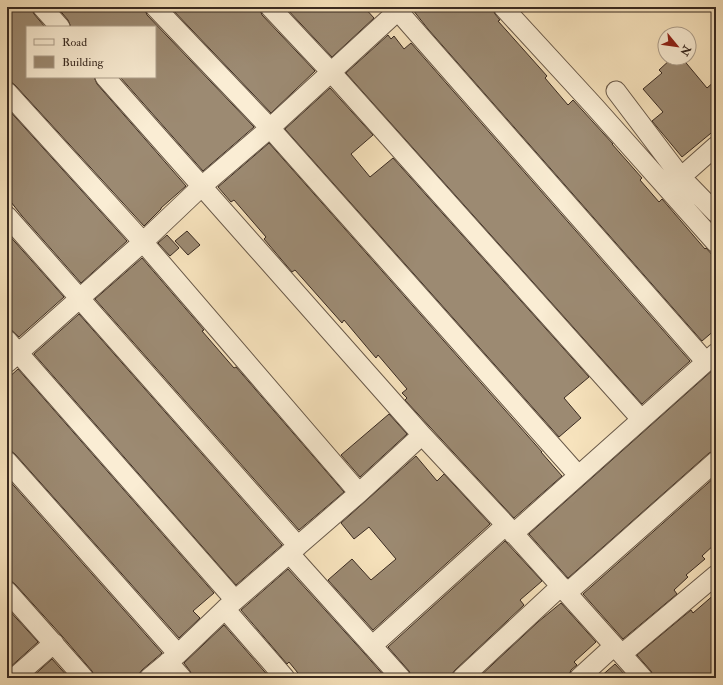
<svg xmlns="http://www.w3.org/2000/svg" width="723" height="685" font-family="'IM FELL Double Pica',serif">
  <style>
    .building { fill: #9c8a72; stroke: #392a21 }
    .lines { fill: none; stroke-linecap: round; stroke-linejoin: round }
    .minor-casing { stroke: #685848; stroke-width: 21 }
    .minor { stroke: #faedd4; stroke-width: 19 }
  </style>
  <rect width="100%" height="100%" fill="#f7e3bd"/>
  <filter id="stains"><feTurbulence type="fractalNoise" baseFrequency=".005" numOctaves="4"/><feColorMatrix values="0 0 0 0 .2 0 0 0 0 .09 0 0 0 0 .02 0 0 0 .5 -.17"/></filter>
  <radialGradient id="worn" r=".72"><stop offset=".6" stop-color="#630" stop-opacity="0"/><stop offset="1" stop-color="#630" stop-opacity=".3"/></radialGradient>
  <path class="building" d="M 7,7 L 31,7 L 34,14 L 45,27 L 27,27 L 27,77 L 94,77 L 97,84 L 186,186 L 161,208 L 161,209 L 144,226 L 15,85 L 11,82 L 7,81 Z
    M 57,7 L 144,7 L 147,15 L 254,127 L 203,171 L 120,77 L 155,77 L 155,27 L 71,27 L 68,20 Z
    M 170,7 L 259,7 L 262,15 L 315,71 L 271,113 Z
    M 285,7 L 364,7 L 374,18 L 332,57 Z
    M 413,7 L 492,7 L 495,14 L 500,20 L 498,21 L 547,76 L 545,78 L 568,105 L 573,100 L 613,144 L 612,144 L 642,178 L 640,180 L 659,202 L 662,199 L 705,249 L 706,248 L 716,259 L 716,329 L 702,341 L 428,29 L 413,10 Z
    M 388,35 L 391,39 L 394,36 L 404,49 L 411,43 L 690,361 L 642,404 L 346,73 Z
    M 672,58 L 682,58 L 707,88 L 716,80 L 716,129 L 682,157 L 652,121 L 663,112 L 643,89 L 662,73 L 659,70 Z
    M 330,88 L 373,135 L 351,154 L 370,177 L 393,158 L 589,377 L 564,398 L 581,418 L 559,437 L 285,129 Z
    M 7,108 L 127,241 L 81,283 L 22,216 L 7,197 Z
    M 269,143 L 542,452 L 541,452 L 562,476 L 514,518 L 405,400 L 407,398 L 402,393 L 407,389 L 378,355 L 376,358 L 344,320 L 342,323 L 295,270 L 292,272 L 264,239 L 266,237 L 234,200 L 231,202 L 218,187 Z
    M 187,231 L 200,245 L 188,255 L 175,241 Z
    M 7,233 L 64,297 L 19,337 L 7,326 Z
    M 167,235 L 179,248 L 170,256 L 158,243 Z
    M 142,258 L 204,330 L 202,331 L 234,368 L 236,367 L 344,492 L 299,530 L 95,299 Z
    M 79,314 L 282,545 L 236,585 L 34,354 Z
    M 715,368 L 716,450 L 709,453 L 568,578 L 529,534 Z
    M 18,369 L 214,593 L 193,611 L 200,618 L 179,638 L 15,454 L 11,451 L 7,450 L 7,379 Z
    M 389,414 L 407,434 L 360,477 L 341,455 Z
    M 416,456 L 437,481 L 444,474 L 490,524 L 373,630 L 328,580 L 352,559 L 371,580 L 396,559 L 369,527 L 354,539 L 341,523 Z
    M 716,476 L 716,543 L 702,556 L 705,559 L 686,575 L 688,577 L 674,590 L 677,594 L 623,639 L 583,594 Z
    M 7,478 L 162,653 L 142,670 L 139,674 L 138,678 L 95,678 L 92,671 L 62,636 L 15,584 L 11,581 L 7,580 Z
    M 505,541 L 542,581 L 520,600 L 524,605 L 455,670 L 452,674 L 451,678 L 412,678 L 409,671 L 388,647 Z
    M 288,569 L 364,653 L 386,678 L 302,678 L 289,662 L 287,664 L 241,610 Z
    M 716,593 L 716,678 L 654,678 L 651,671 L 637,655 L 691,610 L 693,613 Z
    M 561,603 L 596,642 L 574,662 L 577,665 L 571,670 L 568,678 L 478,678 L 538,622 Z
    M 7,608 L 38,642 L 7,670 Z
    M 224,625 L 270,678 L 193,678 L 190,671 L 184,663 Z
    M 52,659 L 69,678 L 31,678 Z
    M 615,664 L 628,678 L 599,678 Z"/>
  <g class="lines">
    <defs>
      <path id="minor" d="M 42,7 L 60,27
        M 155,7 L 270,128 L 578,475
        M 270,7 L 331,72 L 641,419
        M 503,7 L 594,106 L 716,243
        M 398,11 L 706,362
        M 105,77 L 422,435 L 506,525 L 643,678
        M 616,91 L 681,177 L 716,213
        M 7,92 L 143,242 L 359,493
        M 681,177 L 716,146
        M 7,216 L 298,546
        M 7,340 L 235,600
        M 7,363 L 143,242 L 202,186 L 270,128 L 402,7
        M 7,461 L 178,654
        M 513,534 L 716,353
        M 289,553 L 401,678
        M 7,591 L 84,678
        M 567,593 L 716,461
        M 225,609 L 285,678
        M 372,646 L 506,525
        M 622,654 L 716,575
        M 168,662 L 182,678
        M 14,678 L 54,643
        M 149,678 L 178,654 L 225,609 L 359,493 L 422,435
        M 462,678 L 561,586
        M 579,678 L 614,646"/>
    </defs>
    <use href="#minor" class="minor-casing"/>
    <use href="#minor" class="minor"/>
  </g>
  <rect width="723" height="685" fill="none" stroke="#f7e3bd" stroke-width="24"/>
  <rect x="8" y="8" width="707" height="669" fill="none" stroke="#392a21" stroke-width="2"/>
  <rect x="12" y="12" width="699" height="661" fill="none" stroke="#392a21"/>
  <rect x="26" y="26" width="130" height="52" fill="#faedd4" stroke="#ad9f8c"/>
  <rect x="34" y="39" width="20" height="6" fill="#faedd4" stroke="#ad9f8c"/>
  <text x="62" y="46" font-size="12" fill="#392a21">Road</text>
  <rect x="34" y="56" width="20" height="12" fill="#9c8a72" stroke="#ad9f8c"/>
  <text x="62" y="66" font-size="12" fill="#392a21">Building</text>
  <g transform="translate(677 46) rotate(119)"><circle r="19" fill="#faedd4" stroke="#ad9f8c"/>
  <path d="M0-3L7 15L0 10L-7 15Z" fill="#8f2418"/>
  <text y="-6" font-size="11" font-weight="bold" text-anchor="middle" fill="#392a21">N</text>
  </g>
  <rect width="100%" height="100%" filter="url(#stains)"/>
  <rect width="100%" height="100%" fill="url(#worn)"/>
</svg>
